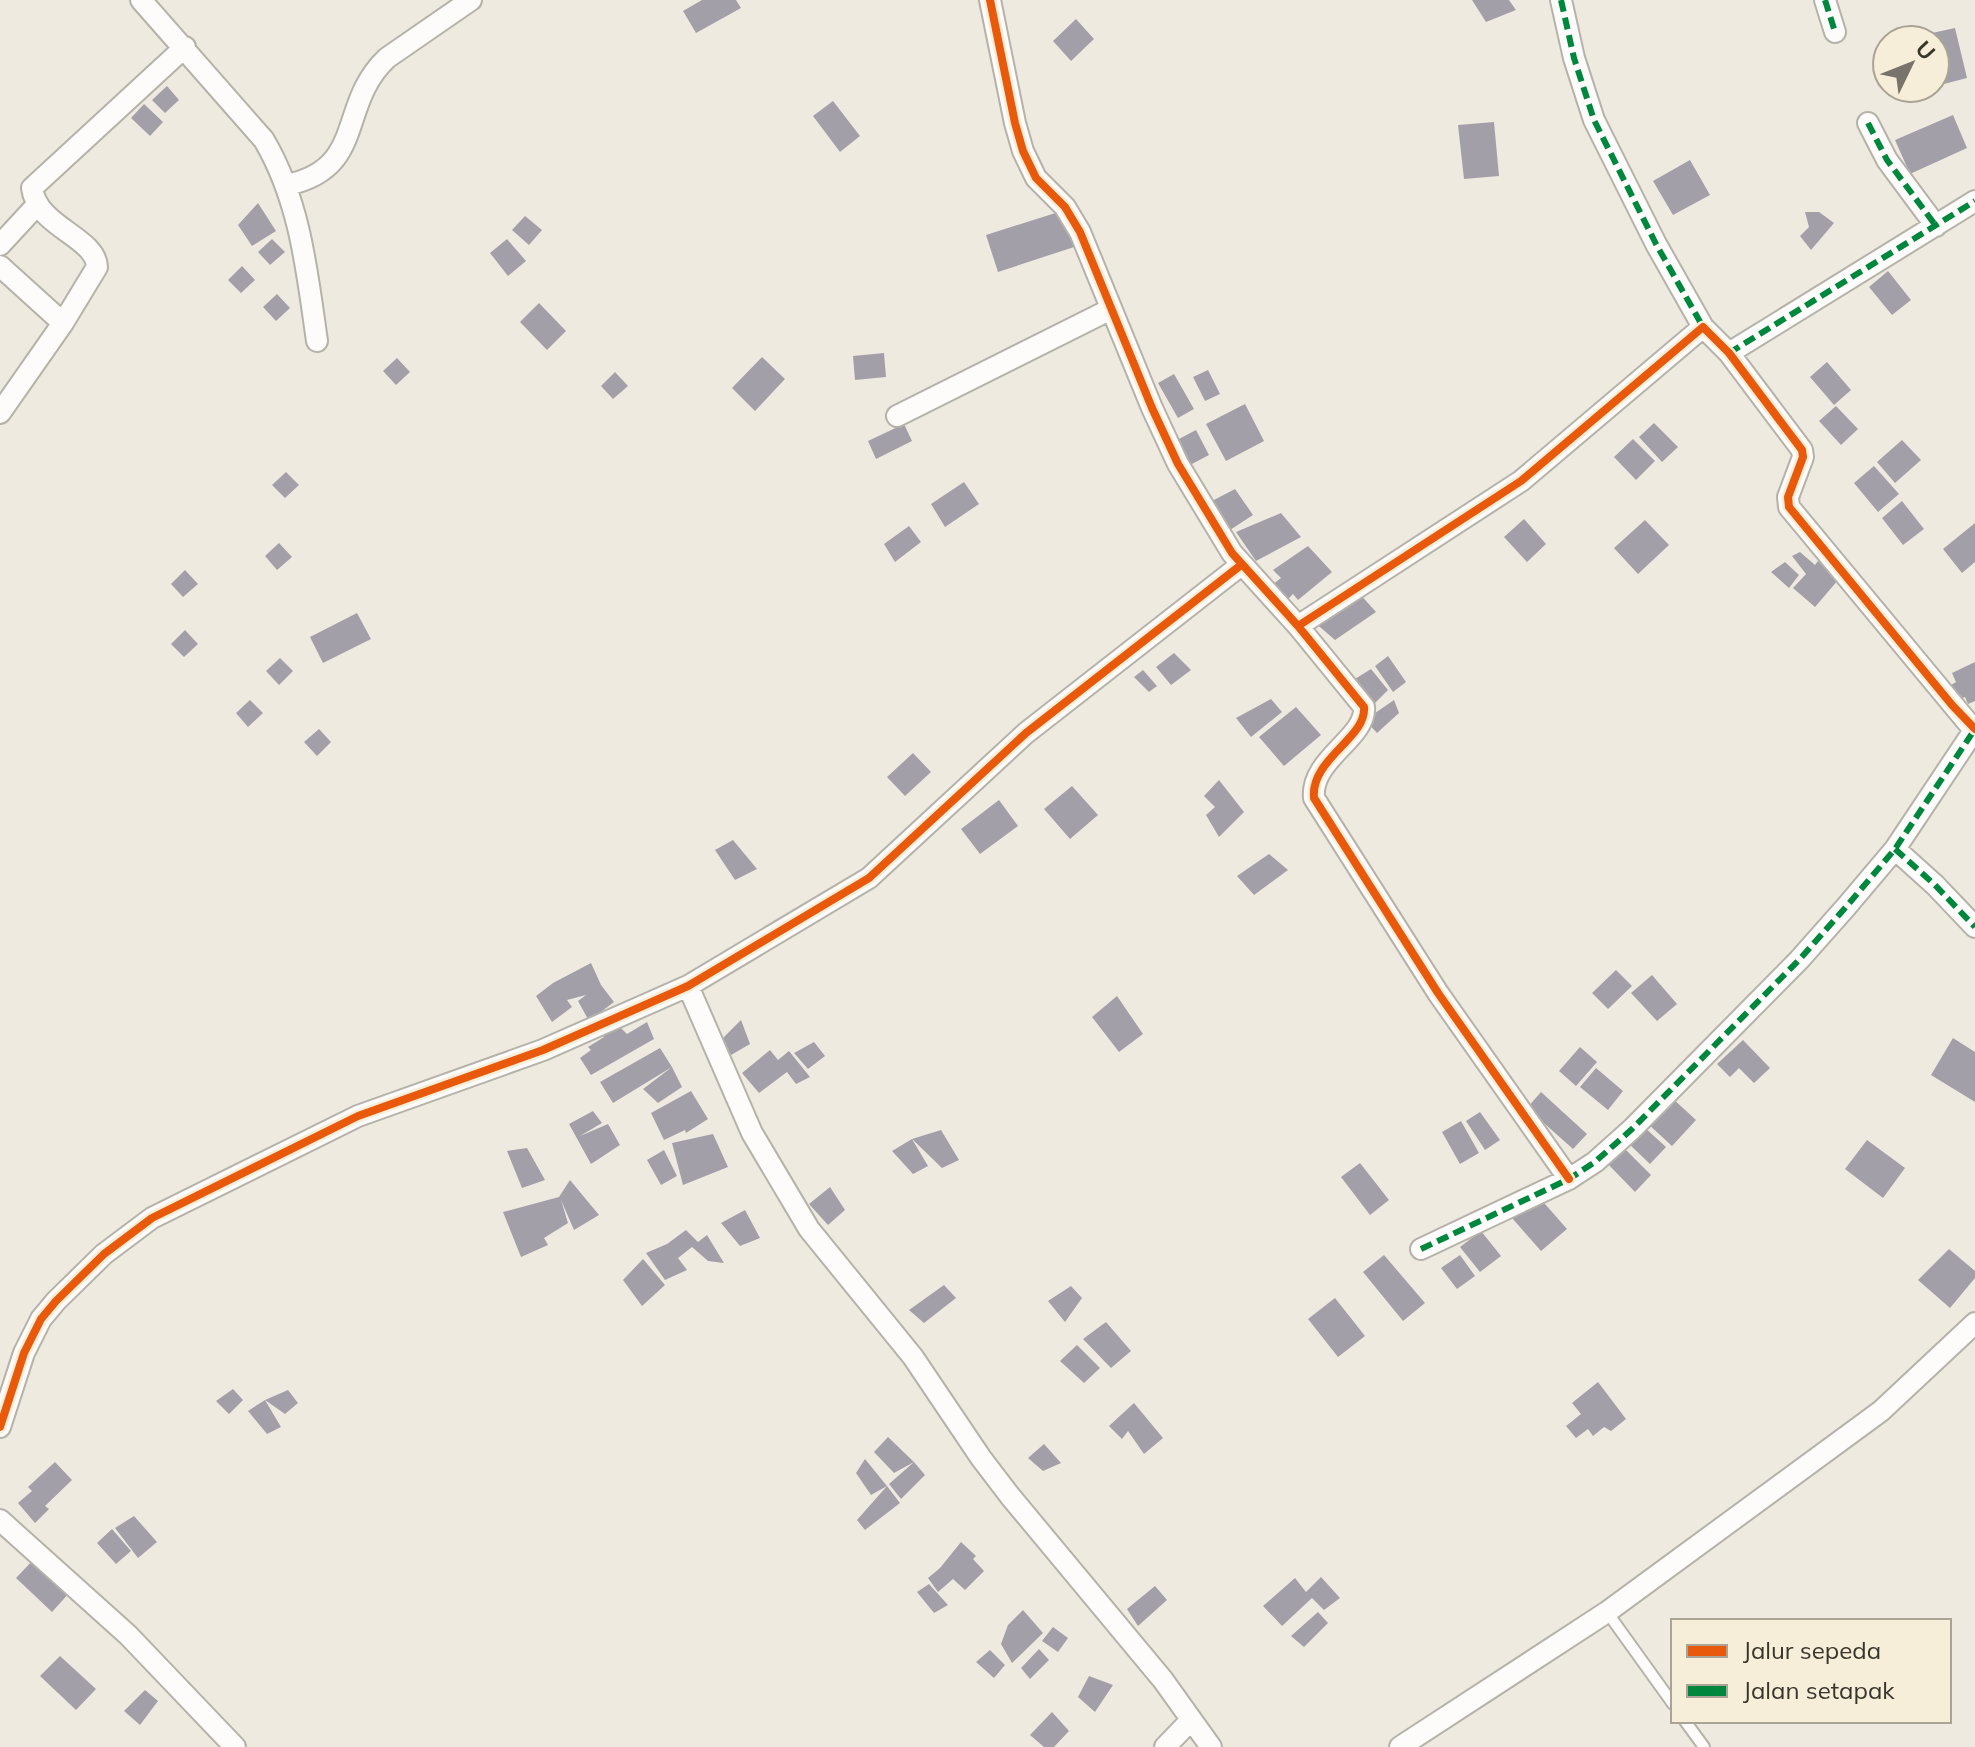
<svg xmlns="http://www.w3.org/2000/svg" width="1975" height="1747" font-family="Mulish,sans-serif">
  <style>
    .building { fill: #a39fa9 }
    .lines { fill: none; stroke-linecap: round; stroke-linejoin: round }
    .lane-casing { stroke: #b5b2a9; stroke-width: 14 }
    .street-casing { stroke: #b5b2a9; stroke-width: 24 }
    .lane { stroke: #fdfcfa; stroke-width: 10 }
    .street { stroke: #fdfcfa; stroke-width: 20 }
    .quiet { stroke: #00873e; stroke-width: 6; stroke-dasharray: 12 6; stroke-linecap: butt }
    .cycleway-casing { stroke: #f6eed8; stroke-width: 13 }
    .cycleway { stroke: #e8590c; stroke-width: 8 }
  </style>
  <rect width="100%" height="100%" fill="#efeadf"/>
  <path class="building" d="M 702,0 L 736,0 L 741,8 L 696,33 L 683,11 Z
    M 1472,0 L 1509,0 L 1516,10 L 1486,22 Z
    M 1076,19 L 1094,39 L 1071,61 L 1053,41 Z
    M 1955,28 L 1967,78 L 1944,84 L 1932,33 Z
    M 167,86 L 179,100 L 165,113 L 152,100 Z
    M 833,101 L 860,136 L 840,152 L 813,116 Z
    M 144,104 L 163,122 L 150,136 L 131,118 Z
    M 1953,115 L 1967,148 L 1910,174 L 1895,140 Z
    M 1494,122 L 1499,176 L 1464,179 L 1458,125 Z
    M 1690,160 L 1710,195 L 1673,215 L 1653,181 Z
    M 258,203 L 276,231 L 252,246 L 238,225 Z
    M 1065,210 L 1077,246 L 998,272 L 986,235 Z
    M 1805,212 L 1819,212 L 1834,223 L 1811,250 L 1800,236 L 1809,227 Z
    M 525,216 L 542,230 L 529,245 L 512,230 Z
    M 272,239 L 285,252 L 270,265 L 258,252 Z
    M 507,239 L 526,261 L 508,276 L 490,253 Z
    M 242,266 L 255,280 L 241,293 L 228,280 Z
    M 1888,271 L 1911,300 L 1892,315 L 1869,287 Z
    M 277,294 L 290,308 L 276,321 L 263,307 Z
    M 539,303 L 566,331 L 547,350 L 520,322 Z
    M 884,353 L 886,377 L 855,380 L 853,356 Z
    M 762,357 L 785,379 L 755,411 L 732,388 Z
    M 397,358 L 410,372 L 396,385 L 383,371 Z
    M 1827,362 L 1851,390 L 1834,405 L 1810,377 Z
    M 1208,370 L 1220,394 L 1205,401 L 1193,377 Z
    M 615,372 L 628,386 L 613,399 L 601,386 Z
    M 1174,374 L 1194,409 L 1178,418 L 1158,383 Z
    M 1245,404 L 1264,441 L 1226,461 L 1206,424 Z
    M 1836,406 L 1858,429 L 1841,445 L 1819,421 Z
    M 1654,423 L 1678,447 L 1662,462 L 1639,437 Z
    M 904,424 L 912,441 L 876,459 L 868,441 Z
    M 1196,430 L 1209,455 L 1190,465 L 1177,440 Z
    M 1633,439 L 1655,461 L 1636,480 L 1614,457 Z
    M 1902,440 L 1921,460 L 1895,483 L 1877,462 Z
    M 1874,466 L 1899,494 L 1878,512 L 1854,483 Z
    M 286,472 L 299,485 L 285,498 L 272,485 Z
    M 964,482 L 979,504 L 945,527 L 931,504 Z
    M 1235,489 L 1253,515 L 1230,530 L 1212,501 Z
    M 1902,501 L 1924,529 L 1903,545 L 1882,518 Z
    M 1281,513 L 1301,537 L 1256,561 L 1236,532 Z
    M 1524,519 L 1546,544 L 1527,562 L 1504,537 Z
    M 1645,520 L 1669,545 L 1638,574 L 1614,548 Z
    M 1975,523 L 1975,562 L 1962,573 L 1943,549 Z
    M 909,526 L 921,542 L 895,562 L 884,544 Z
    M 279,543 L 292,557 L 277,570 L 265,556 Z
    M 1308,546 L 1332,572 L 1298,600 L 1293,594 L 1285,602 L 1272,585 L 1281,578 L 1273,570 Z
    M 1800,552 L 1815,565 L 1818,561 L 1839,579 L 1815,607 L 1793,588 L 1806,574 L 1792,556 Z
    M 1785,562 L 1799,575 L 1789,588 L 1771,572 Z
    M 185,570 L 198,584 L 183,597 L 171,584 Z
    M 1358,592 L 1376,612 L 1335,640 L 1313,621 Z
    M 357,613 L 371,639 L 323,663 L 310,637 Z
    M 185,630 L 198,644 L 184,657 L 171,644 Z
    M 1174,653 L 1191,670 L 1171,685 L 1156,667 Z
    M 1388,656 L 1406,682 L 1393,692 L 1375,666 Z
    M 280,658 L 293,671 L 279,685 L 266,671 Z
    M 1975,662 L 1975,701 L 1968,704 L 1965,697 L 1958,700 L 1951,685 L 1956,682 L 1952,673 Z
    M 1371,669 L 1388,690 L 1372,706 L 1350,682 Z
    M 1143,670 L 1157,686 L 1149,692 L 1134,677 Z
    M 1271,699 L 1282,712 L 1251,737 L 1236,718 Z
    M 250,700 L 263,713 L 248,727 L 236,713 Z
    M 1394,700 L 1399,713 L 1377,733 L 1365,720 Z
    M 1296,707 L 1321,735 L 1284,766 L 1259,737 Z
    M 319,729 L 331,742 L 317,756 L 304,742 Z
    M 913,753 L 931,772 L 905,796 L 887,777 Z
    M 1219,780 L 1244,812 L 1219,837 L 1206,815 L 1215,807 L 1204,796 Z
    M 1072,786 L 1098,815 L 1070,839 L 1044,809 Z
    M 999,800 L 1018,826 L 980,854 L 961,829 Z
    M 733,840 L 757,869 L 735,880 L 715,850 Z
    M 1269,854 L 1288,870 L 1254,895 L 1237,876 Z
    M 591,963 L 601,985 L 614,1002 L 589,1021 L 578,1001 L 586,995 L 567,1000 L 572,1007 L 552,1022 L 536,996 L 553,983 Z
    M 1616,970 L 1632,986 L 1608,1009 L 1592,993 Z
    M 1652,975 L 1677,1004 L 1657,1021 L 1631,993 Z
    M 1117,996 L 1143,1034 L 1119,1052 L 1092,1017 Z
    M 741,1020 L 750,1044 L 731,1055 L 723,1038 Z
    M 647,1022 L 654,1039 L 591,1075 L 580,1058 L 591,1050 L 588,1047 L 604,1037 L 600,1032 L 616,1023 L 627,1034 Z
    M 1953,1038 L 1975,1052 L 1975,1102 L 1931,1075 Z
    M 1743,1040 L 1770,1068 L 1754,1083 L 1739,1068 L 1730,1077 L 1717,1064 Z
    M 814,1042 L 825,1056 L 808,1069 L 794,1053 Z
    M 1580,1047 L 1597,1062 L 1576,1086 L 1559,1071 Z
    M 660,1048 L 672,1067 L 613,1103 L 600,1082 Z
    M 770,1050 L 778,1060 L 789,1051 L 810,1077 L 796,1084 L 787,1072 L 759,1093 L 742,1073 Z
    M 672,1067 L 682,1087 L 658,1103 L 643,1089 Z
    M 1596,1068 L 1623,1091 L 1608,1110 L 1580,1087 Z
    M 691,1091 L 708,1119 L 686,1133 L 685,1130 L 664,1140 L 651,1113 Z
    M 1541,1092 L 1587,1134 L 1573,1149 L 1527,1108 Z
    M 1671,1097 L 1696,1120 L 1672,1146 L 1647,1123 Z
    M 593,1111 L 602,1123 L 580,1136 L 608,1124 L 620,1145 L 591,1164 L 569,1124 Z
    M 1480,1112 L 1500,1140 L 1485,1150 L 1466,1121 Z
    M 1461,1121 L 1479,1153 L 1460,1164 L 1442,1132 Z
    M 1644,1127 L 1666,1147 L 1650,1164 L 1628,1143 Z
    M 941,1130 L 959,1160 L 942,1168 L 912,1139 Z
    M 713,1134 L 728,1167 L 683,1185 L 672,1143 Z
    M 912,1139 L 928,1166 L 913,1174 L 892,1151 Z
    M 1867,1140 L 1905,1168 L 1883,1198 L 1845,1169 Z
    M 1623,1147 L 1651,1175 L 1635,1192 L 1607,1163 Z
    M 527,1148 L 545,1180 L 522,1188 L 507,1151 Z
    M 664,1150 L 677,1176 L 661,1185 L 647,1160 Z
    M 1360,1163 L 1389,1200 L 1370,1215 L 1341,1177 Z
    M 570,1180 L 599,1215 L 574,1230 L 561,1200 L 568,1223 L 544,1238 L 548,1245 L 521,1257 L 503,1212 L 559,1197 Z
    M 830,1187 L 845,1210 L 828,1225 L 809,1204 Z
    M 1538,1196 L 1567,1229 L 1541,1251 L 1512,1218 Z
    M 745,1210 L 760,1238 L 740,1246 L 721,1223 Z
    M 686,1230 L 698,1242 L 707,1235 L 724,1263 L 708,1261 L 692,1247 L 678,1258 L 687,1270 L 665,1280 L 646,1253 L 667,1244 Z
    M 1481,1231 L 1501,1256 L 1480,1272 L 1460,1247 Z
    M 1949,1249 L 1975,1271 L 1975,1278 L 1950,1308 L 1918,1280 Z
    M 1384,1255 L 1425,1303 L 1403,1321 L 1363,1272 Z
    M 1460,1255 L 1475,1276 L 1457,1289 L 1441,1268 Z
    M 643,1259 L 665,1285 L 642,1306 L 623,1280 Z
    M 944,1285 L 956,1298 L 924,1323 L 909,1310 Z
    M 1071,1286 L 1082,1298 L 1065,1322 L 1048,1301 Z
    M 1335,1298 L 1365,1336 L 1338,1357 L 1308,1319 Z
    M 1106,1322 L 1131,1351 L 1111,1368 L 1083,1339 Z
    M 1077,1345 L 1100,1368 L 1084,1383 L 1060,1361 Z
    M 1598,1382 L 1626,1419 L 1611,1431 L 1604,1427 L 1593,1436 L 1588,1429 L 1576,1438 L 1566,1426 L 1581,1414 L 1572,1403 Z
    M 233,1389 L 243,1400 L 229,1414 L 216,1401 Z
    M 288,1390 L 298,1403 L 285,1414 L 265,1400 Z
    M 265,1400 L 281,1427 L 267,1434 L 248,1411 Z
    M 1134,1403 L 1163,1438 L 1144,1454 L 1128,1431 L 1122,1439 L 1109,1426 Z
    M 888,1437 L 914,1462 L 894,1473 L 874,1452 Z
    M 1044,1444 L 1061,1463 L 1043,1471 L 1028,1458 Z
    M 865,1459 L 887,1486 L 871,1495 L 856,1473 Z
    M 55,1462 L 72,1480 L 45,1506 L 49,1509 L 35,1523 L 18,1503 L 32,1491 L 28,1487 Z
    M 914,1462 L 925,1475 L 901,1499 L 889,1484 Z
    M 887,1486 L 900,1503 L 865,1530 L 857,1520 Z
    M 134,1516 L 157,1542 L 138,1558 L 115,1528 Z
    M 112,1529 L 131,1551 L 116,1564 L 97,1543 Z
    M 961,1542 L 976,1556 L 973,1559 L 984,1571 L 965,1590 L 953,1579 L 938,1592 L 928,1578 L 940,1568 Z
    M 35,1558 L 71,1591 L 52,1612 L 16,1578 Z
    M 1321,1577 L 1340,1598 L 1324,1610 L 1312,1598 L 1282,1626 L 1263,1606 L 1295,1578 L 1306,1592 Z
    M 929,1584 L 948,1605 L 934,1613 L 917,1592 Z
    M 1155,1586 L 1167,1600 L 1138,1626 L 1127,1609 Z
    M 1023,1610 L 1043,1633 L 1012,1663 L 1001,1644 L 1008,1625 Z
    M 1318,1612 L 1328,1623 L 1304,1647 L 1291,1636 Z
    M 1053,1627 L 1068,1638 L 1058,1652 L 1042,1641 Z
    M 1039,1649 L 1049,1660 L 1030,1679 L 1021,1668 Z
    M 990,1650 L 1005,1665 L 994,1678 L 976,1662 Z
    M 60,1656 L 96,1689 L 76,1710 L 40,1676 Z
    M 1089,1676 L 1113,1685 L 1095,1712 L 1078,1697 Z
    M 145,1690 L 158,1701 L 140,1725 L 124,1711 Z
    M 1052,1712 L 1069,1731 L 1054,1747 L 1044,1747 L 1030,1735 Z"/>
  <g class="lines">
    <defs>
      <path id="lane" d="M 1607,1612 L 1673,1704
        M 1685,1721 L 1704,1747"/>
      <path id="street" d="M 141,0 L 264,140 C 300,201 307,271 317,341
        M 990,0 L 1015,123 L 1023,151 L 1036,178 L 1065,207 L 1080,232 L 1152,408 L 1178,464 L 1232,553 L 1298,626 L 1364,707 C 1367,738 1310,759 1314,798 L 1438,993 L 1569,1179
        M 1561,0 L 1574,58 L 1594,120 L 1656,244 L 1703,327
        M 1825,0 L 1835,32
        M 1868,123 L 1887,160 L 1936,226
        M 287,185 C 367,168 337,105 387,58 L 471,0
        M 0,245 L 36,206
        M 0,266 L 63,323
        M 1729,353 L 1975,201
        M 0,413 L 63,323 L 97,267 C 96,237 37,227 32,188 L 185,47
        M 897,416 L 1111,309
        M 1298,626 L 1521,481 L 1703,327 L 1729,353 L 1802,450 L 1803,457 L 1788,497 L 1789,507 L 1974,730
        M 1895,849 L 1935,885 L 1975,927
        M 688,986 L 752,1133 L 809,1229 L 913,1357 L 981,1458 L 1010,1496 L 1163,1680 L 1211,1747
        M 1421,1249 L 1569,1179 L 1595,1162 L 1632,1129 L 1799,960 L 1846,907 L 1895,849 L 1975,729
        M 0,1427 L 24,1353 L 41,1319 L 56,1301 L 104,1254 L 152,1218 L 358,1116 L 543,1050 L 688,986 L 869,878 L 1026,733 L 1241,565
        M 0,1520 L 128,1635 L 235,1747
        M 1165,1747 L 1191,1720
        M 1400,1747 L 1607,1612 L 1881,1411 L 1975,1323"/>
    </defs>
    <use href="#lane" class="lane-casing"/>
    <use href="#street" class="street-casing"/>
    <use href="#lane" class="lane"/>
    <use href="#street" class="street"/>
    <path class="quiet" d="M 1561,0 L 1574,58 L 1594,120 L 1656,244 L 1703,327
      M 1825,0 L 1835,32
      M 1868,123 L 1887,160 L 1936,226
      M 1729,353 L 1975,201
      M 1895,849 L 1935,885 L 1975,927
      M 1421,1249 L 1569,1179 L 1595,1162 L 1632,1129 L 1799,960 L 1846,907 L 1895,849 L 1975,729"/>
    <defs>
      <path id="cycleway" d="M 990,0 L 1015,123 L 1023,151 L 1036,178 L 1065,207 L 1080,232 L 1152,408 L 1178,464 L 1232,553 L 1298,626 L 1364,707 C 1367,738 1310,759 1314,798 L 1438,993 L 1569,1179
        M 1298,626 L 1521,481 L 1703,327 L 1729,353 L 1802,450 L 1803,457 L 1788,497 L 1789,507 L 1952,705 L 1975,729
        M 0,1427 L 24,1353 L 41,1319 L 56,1301 L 104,1254 L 152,1218 L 358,1116 L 543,1050 L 688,986 L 869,878 L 1026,733 L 1241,565"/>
    </defs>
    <use href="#cycleway" class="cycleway-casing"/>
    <use href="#cycleway" class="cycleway"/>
  </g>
  <rect x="1671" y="1619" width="280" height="104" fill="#f6eed8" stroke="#aaa494" stroke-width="2"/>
  <rect x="1687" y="1645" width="40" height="12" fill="#e8590c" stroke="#aaa494" stroke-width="2"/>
  <text x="1743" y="1659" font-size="24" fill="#38352d">Jalur sepeda</text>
  <rect x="1687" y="1685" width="40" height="12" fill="#00873e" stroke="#aaa494" stroke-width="2"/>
  <text x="1743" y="1699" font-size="24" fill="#38352d">Jalan setapak</text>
  <g transform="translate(1911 64) rotate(47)"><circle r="38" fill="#f6eed8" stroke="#aaa494" stroke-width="2"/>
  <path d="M0-6L14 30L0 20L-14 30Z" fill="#78746b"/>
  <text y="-12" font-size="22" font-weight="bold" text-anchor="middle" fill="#38352d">U</text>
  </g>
</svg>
